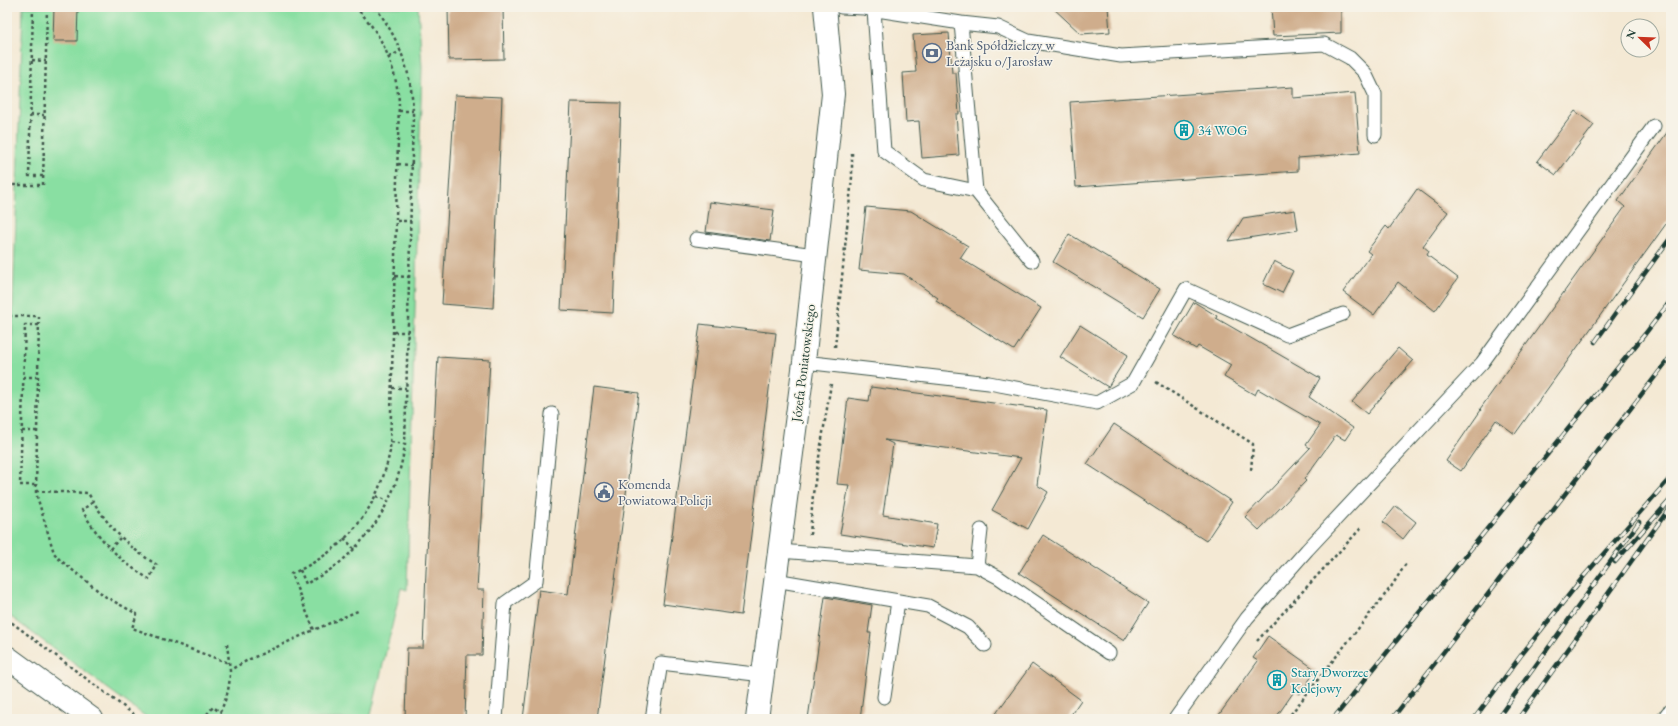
<svg xmlns="http://www.w3.org/2000/svg" width="1678" height="726" font-family="'EB Garamond',serif">
  <style>
    .green { fill: #89dfa2; stroke: #548e6b }
    .building { fill: #cfad8c }
    .lines { fill: none; stroke-linecap: round; stroke-linejoin: round }
    .service-casing { stroke: #3f574c; stroke-width: 15 }
    .minor-casing { stroke: #3f574c; stroke-width: 24 }
    .secondary-casing { stroke: #3f574c; stroke-width: 24 }
    .path { stroke: #3f574c; stroke-width: 2.5; stroke-dasharray: 3 3; stroke-linecap: butt }
    .service { stroke: #fff; stroke-width: 13 }
    .minor { stroke: #fff; stroke-width: 22 }
    .secondary { stroke: #fff; stroke-width: 22 }
    .rail-casing { stroke: #1f3d34; stroke-width: 4.5 }
    .rail { stroke: #f7f3e8; stroke-width: 3; stroke-dasharray: 9; stroke-linecap: butt }
    .labels { text-anchor: middle; stroke-width: 3; stroke-linejoin: round; paint-order: stroke }
    .service-label { font-size: 14px; fill: #4e5e75; stroke: #f7f3e8; text-anchor: start }
    .culture-label { font-size: 14px; fill: #0d838f; stroke: #f7f3e8; text-anchor: start }
    .street-label { font-size: 14px; fill: #1f3d34; stroke: #f7f3e8 }
  </style>
  <rect width="100%" height="100%" fill="#f7f3e8"/>
  <filter id="ink" filterUnits="userSpaceOnUse"><feTurbulence type="fractalNoise" baseFrequency=".025" numOctaves="2"/><feDisplacementMap in="SourceGraphic" scale="8" xChannelSelector="R" yChannelSelector="G"/><feConvolveMatrix kernelMatrix="1 2 1 2 8 2 1 2 1" color-interpolation-filters="sRGB"/></filter>
  <filter id="wash" filterUnits="userSpaceOnUse"><feTurbulence type="fractalNoise" baseFrequency=".012" numOctaves="4" result="noise"/><feDisplacementMap in="SourceGraphic" scale="16" xChannelSelector="R" yChannelSelector="G"/><feGaussianBlur stdDeviation="0.9" result="paint"/><feColorMatrix in="noise" values="0 0 0 0 0 0 0 0 0 0 0 0 0 0 0 0 0 1.4 0 .05"/><feComposite in="paint" operator="in"/></filter>
  <g filter="url(#wash)">
    <rect width="100%" height="100%" fill="#f4e9d4"/>
    <path class="green" d="M 23,7 L 418,7 L 422,67 L 407,590 L 401,588 L 370,719 L 149,719 L 7,614 L 7,487 Z"/>
    <g id="blocks">
      <path class="building" d="M 54,7 L 78,8 L 77,41 L 53,41 Z
        M 448,7 L 503,7 L 504,59 L 449,60 Z
        M 1052,7 L 1108,7 L 1110,32 L 1081,34 Z
        M 1271,7 L 1341,7 L 1341,33 L 1273,36 Z
        M 949,33 L 952,73 L 956,73 L 959,114 L 956,114 L 959,155 L 922,158 L 919,121 L 906,122 L 903,73 L 916,72 L 913,35 Z
        M 1293,87 L 1293,98 L 1355,93 L 1360,153 L 1298,158 L 1298,171 L 1076,187 L 1070,102 Z
        M 455,95 L 502,97 L 493,308 L 442,304 Z
        M 571,102 L 621,103 L 613,313 L 561,310 Z
        M 1575,111 L 1594,125 L 1556,175 L 1537,161 Z
        M 1671,127 L 1671,217 L 1515,434 L 1496,420 L 1461,471 L 1446,461 L 1481,410 L 1480,409 L 1625,207 L 1618,201 Z
        M 1417,189 L 1448,212 L 1423,246 L 1429,251 L 1427,255 L 1458,278 L 1435,311 L 1398,282 L 1374,315 L 1343,292 L 1371,254 L 1367,251 L 1386,226 L 1389,229 Z
        M 710,202 L 774,210 L 770,241 L 706,232 Z
        M 866,207 L 911,211 L 968,246 L 960,258 L 1041,308 L 1014,350 L 936,301 L 938,298 L 904,274 L 859,270 Z
        M 1295,210 L 1298,230 L 1229,241 L 1243,218 Z
        M 1069,234 L 1160,289 L 1143,317 L 1053,262 Z
        M 1274,261 L 1293,271 L 1282,293 L 1263,284 Z
        M 1194,302 L 1217,316 L 1216,318 L 1320,378 L 1309,397 L 1353,428 L 1345,440 L 1336,435 L 1304,479 L 1306,481 L 1259,530 L 1245,517 L 1310,448 L 1306,445 L 1320,425 L 1258,389 L 1255,395 L 1224,377 L 1231,365 L 1198,346 L 1196,349 L 1174,336 Z
        M 700,324 L 776,333 L 741,615 L 663,604 Z
        M 1080,325 L 1128,355 L 1108,387 L 1060,357 Z
        M 1398,348 L 1413,361 L 1367,414 L 1352,402 Z
        M 438,357 L 490,360 L 477,590 L 484,590 L 482,655 L 467,655 L 465,719 L 405,719 L 407,648 L 423,648 L 426,571 Z
        M 594,387 L 639,393 L 597,719 L 523,719 L 539,590 L 568,594 Z
        M 871,387 L 1047,410 L 1037,485 L 1048,492 L 1028,529 L 992,510 L 1021,458 L 885,440 L 893,444 L 883,515 L 937,524 L 933,548 L 840,534 L 849,485 L 837,484 L 848,398 L 869,401 Z
        M 1114,424 L 1232,502 L 1206,541 L 1087,464 Z
        M 1396,506 L 1416,522 L 1403,539 L 1383,522 Z
        M 1043,535 L 1148,603 L 1124,641 L 1019,573 Z
        M 825,597 L 872,605 L 868,633 L 871,633 L 860,719 L 808,719 Z
        M 1268,636 L 1316,670 L 1300,694 L 1295,690 L 1275,719 L 1216,719 L 1258,661 L 1253,658 Z
        M 1032,664 L 1081,700 L 1068,719 L 992,719 Z"/>
    </g>
  </g>
  <g filter="url(#ink)">
    <use href="#blocks" fill-opacity="0" stroke="#3f574c" stroke-width="1"/>
    <g class="lines">
      <defs>
        <path id="service" d="M 841,7 L 864,8 L 961,23 L 976,191 L 1032,261
          M 874,10 L 884,151 L 924,180 L 976,191
          M 961,23 L 998,27 L 1028,41 L 1121,56 L 1324,44 L 1350,58 L 1365,73 L 1375,94 L 1375,135
          M 696,239 L 815,255
          M 804,362 L 989,383 L 1097,403 L 1133,383 L 1186,289 L 1287,335 L 1343,314
          M 779,551 L 977,566 L 981,530
          M 977,566 L 998,577 L 1109,653
          M 775,580 L 928,606 L 968,627 L 985,645
          M 884,697 L 898,601
          M 496,719 L 505,603 L 536,581 L 552,414
          M 652,719 L 661,663 L 763,675
          M 1175,719 L 1247,618 L 1307,550 L 1482,363 L 1654,126"/>
        <path id="minor" d="M 757,719 L 804,362 L 833,94 L 825,7
          M 1669,719 L 1671,716"/>
        <path id="secondary" d="M 7,657 L 92,719"/>
      </defs>
      <use href="#service" class="service-casing"/>
      <use href="#minor" class="minor-casing"/>
      <use href="#secondary" class="secondary-casing"/>
      <path class="path" d="M 33,7 L 29,176 L 43,176
        M 355,7 C 382,33 395,65 399,101 L 390,451 C 378,510 346,550 291,574 L 314,630 L 360,610
        M 360,11 L 364,7
        M 389,57 L 401,51
        M 32,60 L 46,61
        M 399,111 L 413,111
        M 30,115 L 44,115
        M 398,164 L 412,165
        M 13,185 L 43,185 L 47,7
        M 397,221 L 411,221
        M 395,276 L 409,277
        M 9,316 L 39,316 L 36,493 L 54,553 L 60,560 L 106,597 L 137,614 L 132,628 L 229,663
        M 394,332 L 408,332
        M 835,347 L 852,177 L 852,153
        M 23,377 L 38,377
        M 1156,382 L 1253,444 L 1251,471
        M 392,388 L 406,388
        M 22,431 L 37,431
        M 391,442 L 405,444
        M 35,485 L 20,485 L 25,325 L 39,325
        M 36,491 L 88,493 C 107,525 125,545 157,565 L 149,579 C 120,561 99,540 82,510 L 93,502
        M 376,496 L 388,501
        M 810,535 L 813,494 L 831,384
        M 344,538 L 354,549
        M 110,549 L 120,538
        M 300,570 L 306,584 C 316,578 328,572 337,565 C 376,532 398,494 405,444 L 413,115 C 413,75 399,38 375,7
        M 7,619 L 140,719
        M 1257,641 L 1362,527
        M 227,644 L 230,670 L 248,660 L 314,630
        M 16,719 L 17,715
        M 203,719 L 213,707 L 220,712 C 227,698 230,686 230,670
        M 1287,719 L 1391,587 L 1407,562"/>
      <use href="#service" class="service"/>
      <use href="#minor" class="minor"/>
      <use href="#secondary" class="secondary"/>
      <defs>
        <path id="rail" d="M 1595,342 L 1671,237
          M 1615,562 L 1671,499
          M 1333,719 L 1645,334 L 1671,300
          M 1392,719 L 1671,356
          M 1474,719 L 1522,654 L 1584,576 L 1671,477
          M 1497,719 L 1639,522
          M 1518,719 L 1671,506"/>
      </defs>
      <use href="#rail" class="rail-casing"/>
      <use href="#rail" class="rail"/>
    </g>
  </g>
  <defs>
    <symbol id="bank-ring" viewBox="-11 -11 22 22"><circle r="9.5" fill="#f7f3e8" stroke="#5c6f8a" stroke-width="1.5"/><path d="M-6-4H6V4H-6ZM0-2.3a2.3 2.3 0 1 0 0 4.6a2.3 2.3 0 1 0 0-4.6Z" fill="#5c6f8a"/></symbol>
    <symbol id="building-ring" viewBox="-11 -11 22 22"><circle r="9.5" fill="#f7f3e8" stroke="#0f9aa8" stroke-width="1.5"/><path d="M-4-6H4V6H1V3H-1V6H-4ZM-2.5-4.3h1.7v1.8h-1.7ZM.8-4.3h1.7v1.8H.8ZM-2.5-1h1.7V.8h-1.7ZM.8-1h1.7V.8H.8Z" fill="#0f9aa8"/></symbol>
    <symbol id="civic-ring" viewBox="-11 -11 22 22"><circle r="9.5" fill="#f7f3e8" stroke="#5c6f8a" stroke-width="1.5"/><path d="M-.6-6.5H3V-4.5H.6V-3L4-1V1h2V6H-6V1h2V-1L-.6-3ZM-1.2 2.5V6h2.4V2.5Z" fill="#5c6f8a"/></symbol>
  </defs>
  <g fill-rule="evenodd">
    <use href="#bank-ring" x="921" y="42" width="22" height="22"/>
    <use href="#building-ring" x="1173" y="119" width="22" height="22"/>
    <use href="#civic-ring" x="593" y="481" width="22" height="22"/>
    <use href="#building-ring" x="1266" y="669" width="22" height="22"/>
  </g>
  <g class="labels">
    <g class="service-label">
      <text x="946" y="50">Bank Spółdzielczy w<tspan x="946" dy="16">Leżajsku o/Jarosław</tspan></text>
      <text x="618" y="489">Komenda<tspan x="618" dy="16">Powiatowa Policji</tspan></text>
    </g>
    <g class="culture-label">
      <text x="1198" y="135">34 WOG</text>
      <text x="1291" y="677">Stary Dworzec<tspan x="1291" dy="16">Kolejowy</tspan></text>
    </g>
    <g class="street-label">
      <text transform="translate(803 363) rotate(-83)" y="5">Józefa Poniatowskiego</text>
    </g>
  </g>
  <rect width="1678" height="726" fill="none" stroke="#f7f3e8" stroke-width="24"/>
  <g transform="translate(1640 38) rotate(293)"><circle r="19" fill="#f7f3e8" stroke="#a1aaa0"/>
  <path d="M0-3L7 15L0 10L-7 15Z" fill="#c8321e"/>
  <text y="-6" font-size="11" font-weight="bold" text-anchor="middle" fill="#1f3d34">N</text>
  </g>
</svg>
